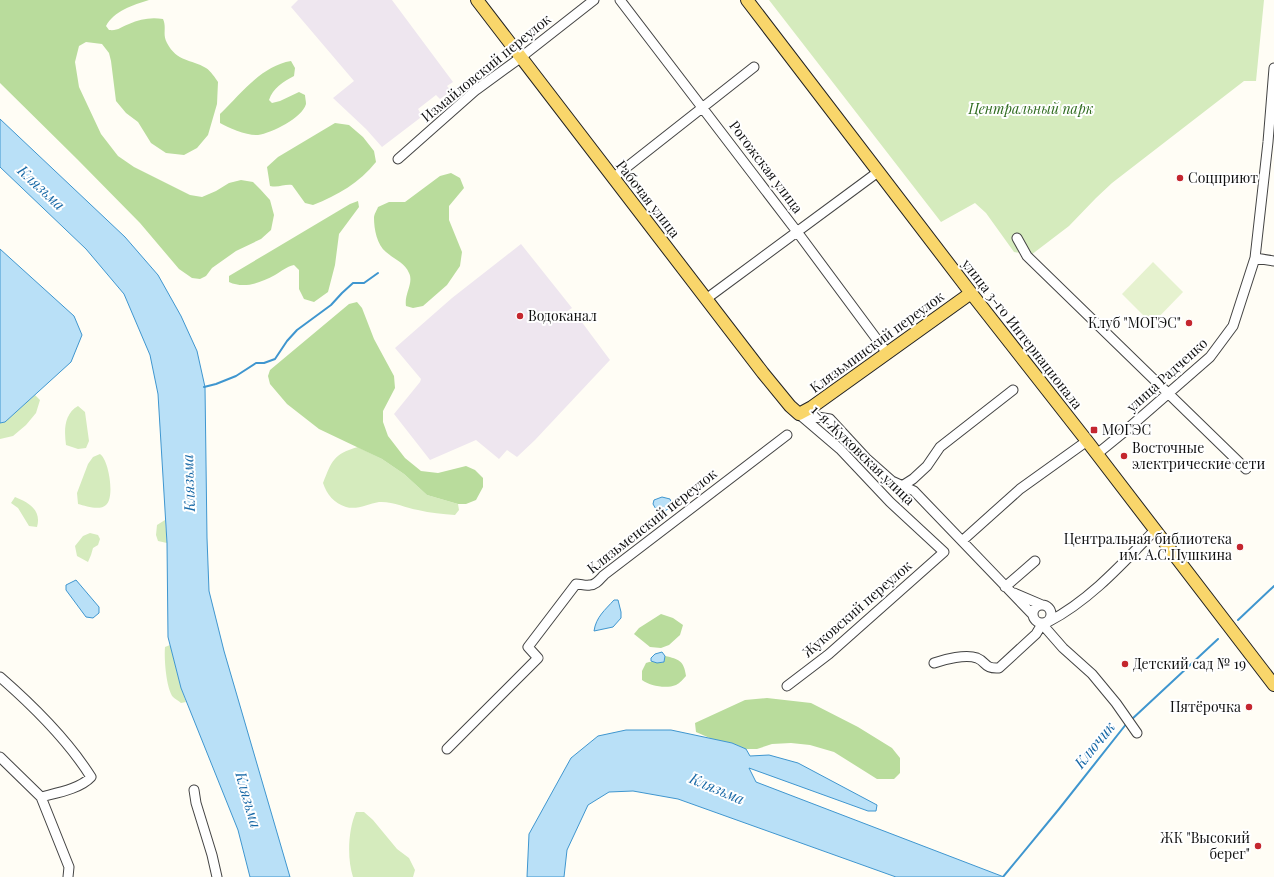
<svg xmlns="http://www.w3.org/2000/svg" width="1274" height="877" font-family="'Playfair Display',serif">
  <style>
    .industrial { fill: #eee6ef }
    .green { fill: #d5ebbd }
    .forest { fill: #b9dc9c }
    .pitch { fill: #e6f2cf }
    .water { fill: #b9e0f7; stroke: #3f96cf }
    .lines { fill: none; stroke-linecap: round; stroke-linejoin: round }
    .stream { stroke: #3f96cf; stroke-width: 2 }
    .minor-casing { stroke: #444; stroke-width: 11 }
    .major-casing { stroke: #222; stroke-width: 14 }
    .minor { stroke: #fff; stroke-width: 9 }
    .major { stroke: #f9d66b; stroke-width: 12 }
    .poi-dot { fill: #c4262e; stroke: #fff; stroke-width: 1.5 }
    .labels { text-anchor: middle; stroke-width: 4; stroke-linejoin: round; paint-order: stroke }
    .street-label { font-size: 14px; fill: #111; stroke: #fff }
    .park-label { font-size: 14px; font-style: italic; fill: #2f6b1f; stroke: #fff }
    .poi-label { font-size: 14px; fill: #111; stroke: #fff; text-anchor: start }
    .water-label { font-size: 15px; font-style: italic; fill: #1768a6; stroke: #fff }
  </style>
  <rect width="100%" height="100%" fill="#fffdf5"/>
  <path class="industrial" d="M 298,0 L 392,0 L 453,82 L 447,86 L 451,91 L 440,99 L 436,95 L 418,109 L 421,114 L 420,118 L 382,147 L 366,129 L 333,98 L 354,81 L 291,7 Z
    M 521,244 L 572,308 L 566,312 L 568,316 L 571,314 L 575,320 L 578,317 L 610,360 L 535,440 L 517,457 L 507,450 L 499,459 L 476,440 L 430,460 L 394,414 L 420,382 L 421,379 L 395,348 L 452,298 Z"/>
  <path class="green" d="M 769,0 L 1264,0 L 1256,81 L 1244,81 L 1112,183 L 1096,198 L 1069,226 L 1031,255 L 1014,252 L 986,213 L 975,203 L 941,222 Z
    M 35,395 L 40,400 L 36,413 L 26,425 L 13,436 L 0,439 L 0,423 L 5,422 Z
    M 78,406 L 85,412 L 89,441 L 86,448 L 78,449 L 66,445 C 64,430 64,414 78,406 Z
    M 358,447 L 382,459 L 404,474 L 427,495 L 458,504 L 459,510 L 455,515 C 443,514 430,513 418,510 C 406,508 392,501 379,502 C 368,504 357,510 346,507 C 334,503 327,495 323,483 C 332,461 333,454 358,447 Z
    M 100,454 C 109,460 115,498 106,505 C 100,511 86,506 78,504 L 77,493 L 88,464 L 93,457 Z
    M 15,497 C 28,502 42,510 37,527 L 29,526 L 18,508 L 11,503 Z
    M 165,520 L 167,543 L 158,541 L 156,535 L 157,525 Z
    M 90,533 L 98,535 L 100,539 L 98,545 L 93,548 L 91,555 L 88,562 L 77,556 L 75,546 L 83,536 Z
    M 170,645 L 181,688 L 186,702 L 181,703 C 179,701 175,699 173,697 C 166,688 164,658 165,647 Z
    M 356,812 L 364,812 L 373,820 L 397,849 L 409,858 L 415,870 L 413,877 L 353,877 C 347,859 348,830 356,812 Z"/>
  <path class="forest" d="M 0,0 L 149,0 C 133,5 114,11 106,26 L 109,30 C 118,31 121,27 129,24 C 140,19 151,17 163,19 C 167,28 162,34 167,43 C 177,62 191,59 206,68 C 211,71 215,78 218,82 L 217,104 L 208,135 L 197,148 L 184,155 L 166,153 L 151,143 L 138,122 L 126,113 L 116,101 L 111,61 L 109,53 L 102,44 L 86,42 L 79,46 L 75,62 L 79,87 L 101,134 L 118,156 L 134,167 L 190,195 L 202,197 L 216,191 L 229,183 L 241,180 L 253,182 L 260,189 L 270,200 L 274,215 L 271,230 L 261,239 L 236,251 L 212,268 L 206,276 L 200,279 L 192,278 L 179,269 L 140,223 L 77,159 L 0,83 Z
    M 291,61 L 295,68 L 294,76 C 283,82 273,88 269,100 L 272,103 L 280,101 L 299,92 L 305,95 C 305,97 306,101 306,104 C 302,118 272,133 258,135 C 248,136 228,128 220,123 L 220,114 C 241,94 261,66 291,61 Z
    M 335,123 L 349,125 L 363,137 L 374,151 L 376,162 C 359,183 338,195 313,205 L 305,203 L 292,185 C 284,184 279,188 270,186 L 267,167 L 278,157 Z
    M 451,173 L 460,178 L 464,188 L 449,206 L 449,220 L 462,252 L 460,266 L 447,285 L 423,306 L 413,308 L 406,306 C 404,294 414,283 409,273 C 405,263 394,259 386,252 C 377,245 374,229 374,218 C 374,214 377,210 378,207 L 389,202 L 405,202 L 440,176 Z
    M 358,201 L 359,207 L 339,234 L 335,265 L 328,292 L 314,302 L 304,299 L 299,289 L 299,270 L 294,265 C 286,267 282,271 275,275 C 260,283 244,289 229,282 L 229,276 L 350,204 Z
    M 357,302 L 362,308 L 374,339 L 394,376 L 395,388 L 383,411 L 383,422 L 388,436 L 405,458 L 421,471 L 438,473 L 466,466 L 475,470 L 483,478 L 483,487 L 476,500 L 466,504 L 458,504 L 427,495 L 404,474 L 382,459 L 319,429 L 287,404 L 270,384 L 268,376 L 270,370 L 349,304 Z
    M 661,614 L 673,618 L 683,625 L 680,635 L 669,645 L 661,648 L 650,647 L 634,634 L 639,628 Z
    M 665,656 C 679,659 684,661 686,676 C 683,679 680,683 676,685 C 666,689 650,686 642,680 L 642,671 L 646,663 C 652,660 657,663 664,662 Z
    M 767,698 L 811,703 L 858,727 L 892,748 L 900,758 L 900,773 L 894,779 L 877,779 L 834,752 L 810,745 L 791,743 L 772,744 L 757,749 L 746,749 L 732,743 L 712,739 L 696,732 L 695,723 L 745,700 Z"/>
  <path class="pitch" d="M 1153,262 L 1183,292 L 1152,324 L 1122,294 Z"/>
  <path class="water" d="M 0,119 L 125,237 L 158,275 L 181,316 L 197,351 L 205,387 L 207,538 L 209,591 L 224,651 L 290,877 L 250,877 L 238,830 L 181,688 L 168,637 L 167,543 L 158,394 L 150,355 L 124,294 L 86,249 L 0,167 Z
    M 0,249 L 74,316 L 82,335 L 71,362 L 5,422 L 0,423 Z
    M 662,497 L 670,499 L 672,505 C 668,510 663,513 657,511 L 653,504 L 654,500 Z
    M 76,580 L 99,607 L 99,613 L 93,618 L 86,617 L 66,590 L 66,585 Z
    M 614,600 L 618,600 L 621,612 L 621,618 L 613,627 L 594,631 C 596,617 605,610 614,600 Z
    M 662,652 L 665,656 L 664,662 L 657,663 L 651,661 L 651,658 L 655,654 Z
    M 626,730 L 671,730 L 732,743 L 746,749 L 750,756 L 769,755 L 798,763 L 877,805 L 876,811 L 868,811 L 749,768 L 756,782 L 1004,877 L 896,877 L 678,799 L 633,791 L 609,792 L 588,805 L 567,850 L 564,877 L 527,877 L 529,834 L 571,758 L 598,736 Z"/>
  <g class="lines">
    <path class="stream" d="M 204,387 L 216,384 L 236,376 L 256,363 L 264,363 L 275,359 L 287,341 L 297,330 L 331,305 L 342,293 L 353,283 L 364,283 L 378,273
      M 1238,620 L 1274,586
      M 1131,720 L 1218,639
      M 1003,877 L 1059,809 L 1127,723"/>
    <defs>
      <path id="minor" d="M 620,0 L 798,233 L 887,353
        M 398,159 L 476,90 L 520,58 L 594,0
        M 613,178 L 754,67
        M 1017,238 L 1027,256 L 1246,469
        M 1255,258 L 1274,261
        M 706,299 L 878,172
        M 799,414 L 830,419 L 866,458 L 892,481 L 914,491 L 1033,615
        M 1097,454 L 1124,432 L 1210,357 L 1233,326 L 1255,258 L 1268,142 L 1274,68
        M 902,486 L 913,479 L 927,466 L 940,447 L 1013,390
        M 962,541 L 1020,489 L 1087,441
        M 1005,587 L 1035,561
        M 1014,593 L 1042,605
        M1033 614a9 9 0 1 1 18 0a9 9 0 1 1-18 0Z
        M 1048,622 C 1090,600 1122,564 1155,530
        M 934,663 C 945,659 966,654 977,658 C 987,662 984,669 999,668 L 1036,634 L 1042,624 L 1063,648 L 1092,674 L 1116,703 L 1137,733
        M 0,677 C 31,704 69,742 91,777 C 80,789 56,793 41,797
        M 787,686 L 829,654 L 944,552 L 890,502 L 840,449 L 799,414
        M 447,749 L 538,658 L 528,647 L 576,584 C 581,584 585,586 590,585 C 596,585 600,579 604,575 L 787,435
        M 0,757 L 41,797 L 69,867 L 68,877
        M 194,790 L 196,803 L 212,855 L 217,877"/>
      <path id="major" d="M 477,0 L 763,373 L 790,406 L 799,414 L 812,407 L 971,293
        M 747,0 L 971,293 L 1087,441 L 1274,685"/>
    </defs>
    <use href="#minor" class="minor-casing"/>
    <use href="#major" class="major-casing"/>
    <use href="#minor" class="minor"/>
    <use href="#major" class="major"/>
  </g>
  <g class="poi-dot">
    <circle cx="1180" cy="178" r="4"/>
    <circle cx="520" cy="316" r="4"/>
    <circle cx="1189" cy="323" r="4"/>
    <rect x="1090" y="426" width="8" height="8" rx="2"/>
    <circle cx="1124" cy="456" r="4"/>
    <circle cx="1240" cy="547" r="4"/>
    <circle cx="1125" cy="664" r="4"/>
    <circle cx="1249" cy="707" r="4"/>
    <circle cx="1258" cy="846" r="4"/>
  </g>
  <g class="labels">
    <g class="street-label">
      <text transform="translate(486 68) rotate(-39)" y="5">Измайловский переулок</text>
      <text transform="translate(766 167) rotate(53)" y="5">Рогожская улица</text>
      <text transform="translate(648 199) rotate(52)" y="5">Рабочая улица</text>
      <text transform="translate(1022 334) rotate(52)" y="5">улица 3-го Интернационала</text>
      <text transform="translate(877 342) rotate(-36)" y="5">Клязьминский переулок</text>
      <text transform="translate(1167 375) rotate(-42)" y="5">улица Радченко</text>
      <text transform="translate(863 455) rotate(44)" y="5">1-я Жуковская улица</text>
      <text transform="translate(652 521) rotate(-38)" y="5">Клязьменский переулок</text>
      <text transform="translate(857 609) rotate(-41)" y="5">Жуковский переулок</text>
    </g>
    <g class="park-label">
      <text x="1031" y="114">Центральный парк</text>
    </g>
    <g class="poi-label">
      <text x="1188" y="183">Соцприют</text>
      <text x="528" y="321">Водоканал</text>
      <text x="1181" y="328" text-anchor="end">Клуб "МОГЭС"</text>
      <text x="1102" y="435">МОГЭС</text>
      <text x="1132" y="453">Восточные<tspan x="1132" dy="16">электрические сети</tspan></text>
      <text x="1232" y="544" text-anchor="end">Центральная библиотека<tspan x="1232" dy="16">им. А.С.Пушкина</tspan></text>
      <text x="1133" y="669">Детский сад № 19</text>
      <text x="1241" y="712" text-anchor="end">Пятёрочка</text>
      <text x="1250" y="843" text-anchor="end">ЖК "Высокий<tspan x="1250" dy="16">берег"</tspan></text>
    </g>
    <g class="water-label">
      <text transform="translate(41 188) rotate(43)" y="5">Клязьма</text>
      <text transform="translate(189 483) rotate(-92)" y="5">Клязьма</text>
      <text transform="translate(1095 745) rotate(-51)" y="5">Ключик</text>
      <text transform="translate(717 789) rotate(23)" y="5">Клязьма</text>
      <text transform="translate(248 800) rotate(74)" y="5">Клязьма</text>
    </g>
  </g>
</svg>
